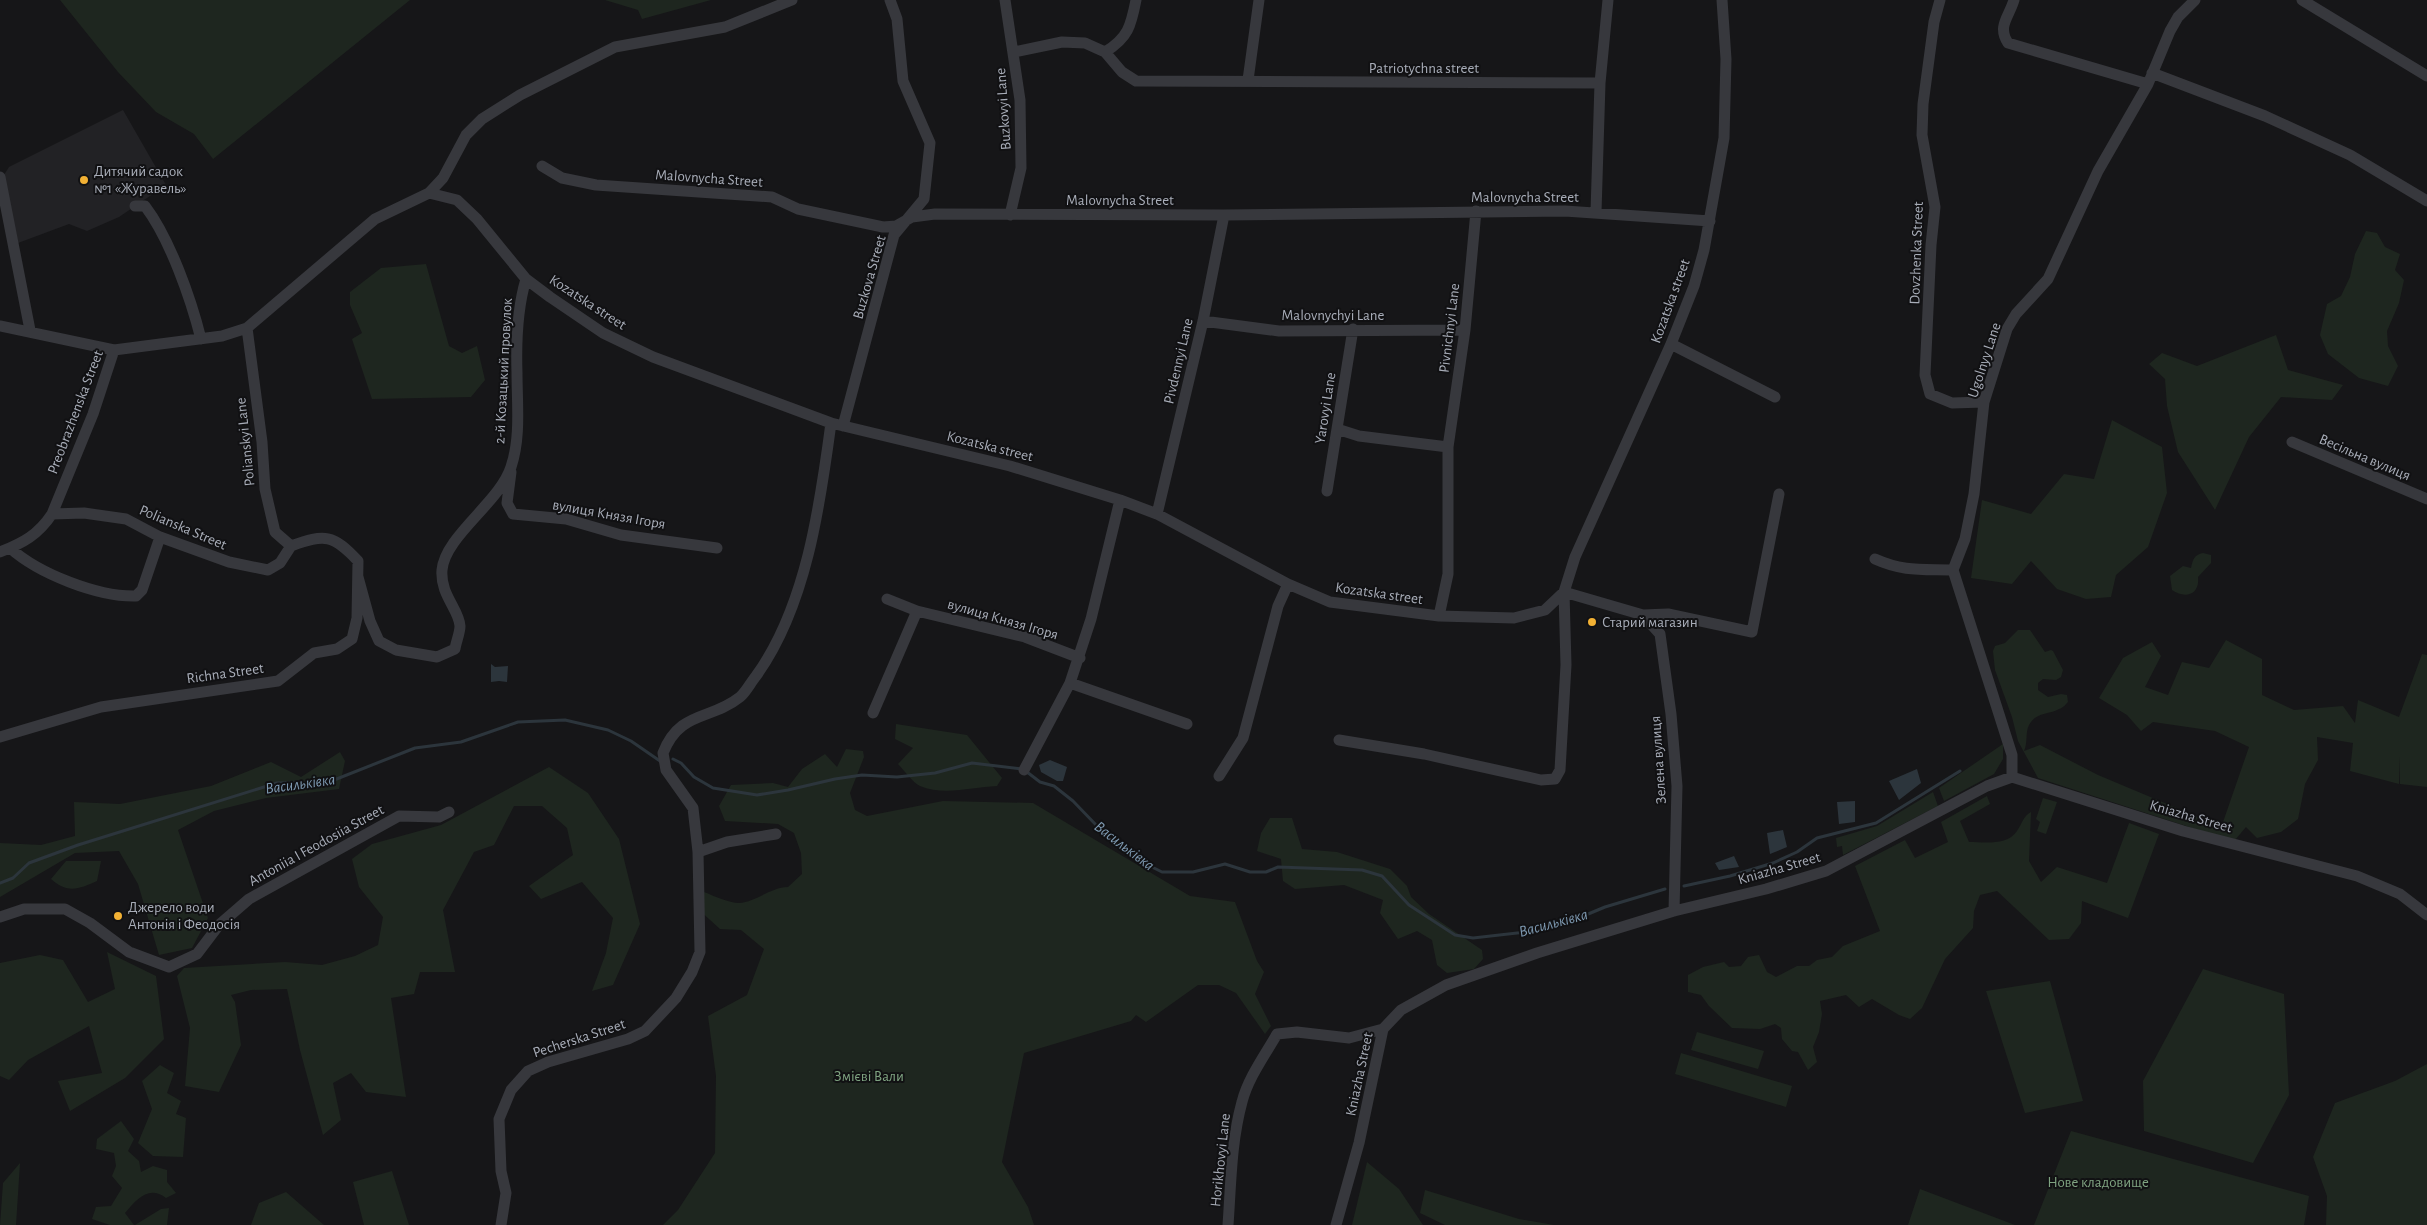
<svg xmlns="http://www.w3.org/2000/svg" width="2427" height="1225" font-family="'Alegreya Sans',sans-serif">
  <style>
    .built { fill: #222225 }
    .green { fill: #1e261f }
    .water { fill: #2c353c }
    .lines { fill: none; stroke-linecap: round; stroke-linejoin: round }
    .stream { stroke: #2c353c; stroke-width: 3 }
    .street { stroke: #37383d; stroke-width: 11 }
    .poi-dot { fill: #f2b134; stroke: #111113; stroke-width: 2 }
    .labels { text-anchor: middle; stroke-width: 4; stroke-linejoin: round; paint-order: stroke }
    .street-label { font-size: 15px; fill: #a8adb8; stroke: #111113 }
    .poi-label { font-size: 15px; fill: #a8adb8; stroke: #111113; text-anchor: start }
    .park-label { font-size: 15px; fill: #7fa381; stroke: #111113 }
    .water-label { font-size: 16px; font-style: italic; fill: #7f9bb3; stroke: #111113 }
  </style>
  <rect width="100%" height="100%" fill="#161618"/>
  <path class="built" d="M 123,110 L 166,185 L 119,217 L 87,231 L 69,224 L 18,243 L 4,175 L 9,167 Z"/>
  <path class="green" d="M 60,0 L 410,0 L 213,159 L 194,134 L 156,112 L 118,72 Z
    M 605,0 L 711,0 L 642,19 L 638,10 Z
    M 2366,231 L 2377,233 L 2385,247 L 2400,254 L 2395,270 L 2404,280 L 2399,303 L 2387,331 L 2388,346 L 2398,366 L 2388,386 L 2359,378 L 2328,354 L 2320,335 L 2327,304 L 2341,296 L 2350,277 L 2355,254 Z
    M 426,264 L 449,346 L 462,353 L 477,346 L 485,380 L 471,397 L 372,399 L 352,339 L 362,333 L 350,305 L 350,292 L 381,268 Z
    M 2276,335 L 2288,370 L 2343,385 L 2332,400 L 2281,397 L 2249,437 L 2215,510 L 2178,452 L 2167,406 L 2165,379 L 2149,364 L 2162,353 L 2197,366 Z
    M 2112,420 L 2162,447 L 2167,493 L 2148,547 L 2116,575 L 2111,597 L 2086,599 L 2057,589 L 2031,561 L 2012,584 L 1971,578 L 1982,500 L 2031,514 L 2064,474 L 2094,479 Z
    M 2203,553 L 2211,555 L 2211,563 L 2198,577 C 2200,595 2185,599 2172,590 L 2170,576 L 2183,566 L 2191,568 C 2193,559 2194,555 2203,553 Z
    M 2018,630 L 2030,630 L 2045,652 L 2051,650 L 2053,651 L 2063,670 L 2061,677 L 2056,680 L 2043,679 L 2038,683 L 2038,690 L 2048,697 L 2061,694 L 2067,695 L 2068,702 C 2066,704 2063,708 2059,709 C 2048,715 2036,712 2029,725 C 2025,733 2028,743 2024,751 L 2040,745 L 2098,775 L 2210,822 L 2222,825 L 2249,747 L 2215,731 L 2153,722 L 2141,731 L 2127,715 L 2099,698 L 2123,658 L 2152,642 L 2161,656 L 2145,687 L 2168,695 L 2182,662 L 2209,668 L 2226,640 L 2262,659 L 2262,695 L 2294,710 L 2343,706 L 2355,723 L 2358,700 L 2399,717 L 2422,654 L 2427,655 L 2427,787 L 2400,784 L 2399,756 L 2399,784 L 2350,771 L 2353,743 L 2317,737 L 2318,760 L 2305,784 L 2298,819 L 2281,832 L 2257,838 L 2246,827 L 2235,840 L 2217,836 L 2038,778 L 2018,741 L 2012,717 L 1995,670 L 1993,651 L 1995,646 L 2005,643 Z
    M 896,724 L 967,735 L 1002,778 L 997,786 C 973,787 944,796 920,786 C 912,782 904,770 898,764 L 913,748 L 895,739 Z
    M 2003,744 L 2003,759 L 1994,774 L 1944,801 L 1939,788 Z
    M 846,749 L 863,751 L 864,757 L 850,793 L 855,810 L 867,816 L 943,801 L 1033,803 L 1190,896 L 1235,902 L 1257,961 L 1264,972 L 1255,994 L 1271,1026 L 1265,1034 L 1236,993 L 1219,985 L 1198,985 L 1146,1022 L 1136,1015 L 1131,1021 L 1024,1053 L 1002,1162 L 1028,1207 L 1034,1225 L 663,1225 L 678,1210 L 715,1153 L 716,1076 L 708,1016 L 747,995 L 764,949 L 741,930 L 720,929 L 698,909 L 704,892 C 714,896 729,903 739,903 C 756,902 771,887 788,887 L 802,874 L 801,853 L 794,833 L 778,824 L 725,821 L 719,806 L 731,785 L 773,783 L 788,787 L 802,769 L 825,754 L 837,767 Z
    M 340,752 L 345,761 L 339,789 L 266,798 L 214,811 L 178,830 L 208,918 L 192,948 L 159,955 L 138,884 L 119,851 L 75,853 L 0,897 L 0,843 L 41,845 L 75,836 L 74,802 L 120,804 L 211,786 L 271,762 L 301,777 Z
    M 549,767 L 588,793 L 619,839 L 640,924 L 613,985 L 592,991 L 606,953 L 613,918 L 582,882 L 541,899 L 529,886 L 573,855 L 567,828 L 542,806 L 514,806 L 494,845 L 474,852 L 443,910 L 455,972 L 420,972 L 414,994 L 391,998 L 406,1097 L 366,1092 L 351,1073 L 333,1083 L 341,1120 L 323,1135 L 300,1050 L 287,989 L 251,990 L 231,995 L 235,1002 L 241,1045 L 219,1092 L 185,1086 L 190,1028 L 177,976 L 184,968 L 285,962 L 322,965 L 355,956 L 378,945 L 383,917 L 359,887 L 352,859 L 372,844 L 441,825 Z
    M 1933,792 L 1938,806 L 1843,855 L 1842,846 L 1837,847 L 1836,838 L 1877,826 Z
    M 1987,796 L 1990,804 L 1960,821 L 1969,842 C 1984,842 2007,846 2017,831 C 2022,824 2023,816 2031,812 L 2029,861 L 2041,882 L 2057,867 L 2107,883 L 2129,823 L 2159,834 L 2128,918 L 2082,901 L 2081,923 L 2069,939 L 2049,940 L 1997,891 L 1980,895 L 1974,911 L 1973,928 L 1945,959 L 1922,1008 L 1910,1019 L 1899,1015 L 1872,999 L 1859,1007 L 1846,995 L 1820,1001 L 1822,1014 L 1819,1032 L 1813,1047 L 1817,1062 L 1808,1070 L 1798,1052 L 1792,1051 L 1782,1039 L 1781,1028 L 1775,1024 L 1760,1029 L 1732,1028 L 1709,1006 L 1701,995 L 1688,992 L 1688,975 L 1703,967 L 1724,962 L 1729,967 L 1741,966 L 1748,957 L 1759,955 L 1767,972 L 1776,977 L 1797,966 L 1809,966 L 1817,960 L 1832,957 L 1843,946 L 1880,931 L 1855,866 L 1905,840 L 1915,858 L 1948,842 L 1941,822 Z
    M 2043,798 L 2057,802 L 2046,834 L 2037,831 L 2040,822 L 2036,819 Z
    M 1270,818 L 1292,818 L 1302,849 L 1337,852 L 1390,869 L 1407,886 L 1411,897 L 1429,914 L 1482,950 L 1483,959 L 1474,969 L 1447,973 L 1437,965 L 1432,940 L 1417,931 L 1398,939 L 1380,913 L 1383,900 L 1344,885 L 1295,889 L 1283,881 L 1281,859 L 1257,851 L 1261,833 Z
    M 66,861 L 101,861 L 97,881 C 79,889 68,894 51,879 Z
    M 107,952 L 156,976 L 164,1039 L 125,1078 L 70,1111 L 58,1081 L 102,1073 L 89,1026 L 28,1060 L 9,1080 L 0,1076 L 0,963 L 40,955 L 63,960 L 88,1002 L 115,989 Z
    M 2203,969 L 2284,994 L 2289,1095 L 2253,1163 L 2144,1131 L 2143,1081 Z
    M 2050,981 L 2083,1101 L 2025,1113 L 1986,991 Z
    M 1697,1032 L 1764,1051 L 1758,1069 L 1691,1050 Z
    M 1681,1053 L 1792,1086 L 1786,1107 L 1675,1074 Z
    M 2427,1064 L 2427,1225 L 2326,1225 L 2327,1196 L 2313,1157 L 2335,1103 L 2395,1081 Z
    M 160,1065 L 174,1073 L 167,1093 L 181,1101 L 176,1114 L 186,1118 L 183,1157 L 153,1156 L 138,1143 L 152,1109 L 142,1081 Z
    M 121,1121 L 134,1139 L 128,1151 L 139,1161 L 141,1172 L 153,1166 L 167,1170 L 167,1182 L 176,1193 L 166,1198 C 149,1185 137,1199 125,1213 L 134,1225 L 110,1225 L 92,1219 L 96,1207 L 111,1206 L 122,1188 L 112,1176 L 116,1166 L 114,1153 L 96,1149 L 97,1139 Z
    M 2071,1131 L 2309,1196 L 2304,1225 L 2034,1225 Z
    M 1367,1162 L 1399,1189 L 1423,1225 L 1352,1225 Z
    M 20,1163 L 16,1225 L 0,1225 L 3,1183 Z
    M 392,1171 L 409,1225 L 364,1225 L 353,1182 Z
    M 1920,1189 L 2015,1225 L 1908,1225 Z
    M 1425,1190 L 1519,1219 L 1554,1225 L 1445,1225 L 1420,1213 Z
    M 286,1192 L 324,1225 L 251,1225 L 259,1203 Z
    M 169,1208 L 167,1225 L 135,1225 L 161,1209 Z"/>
  <path class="water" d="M 491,664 L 495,667 L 508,666 L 507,682 L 499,681 L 491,682 Z
    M 1050,760 L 1067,767 L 1063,781 L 1057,781 L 1041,772 L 1039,765 Z
    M 1917,769 L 1921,783 L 1899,800 L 1889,781 Z
    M 1855,801 L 1855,822 L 1839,824 L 1837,802 Z
    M 1783,830 L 1787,847 L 1770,854 L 1767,833 Z
    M 1734,856 L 1739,867 L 1719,870 L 1715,863 Z"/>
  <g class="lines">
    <path class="stream" d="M 673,759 L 681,763 L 694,777 L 713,788 L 757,795 L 788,790 L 835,779 L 862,775 L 897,777 L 935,773 L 972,763 L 1022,769
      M 1027,772 L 1040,782 L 1054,786 L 1073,801 L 1098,827 L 1144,863 L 1162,872 L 1193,872 L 1225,864 L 1250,872 L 1266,872 L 1278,867 L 1362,870 L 1382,876 L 1409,905 L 1455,935 L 1473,938 L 1526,932 L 1581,917 L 1605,907 L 1665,889
      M 0,883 L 13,878 L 29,863 L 78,845 L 277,783 L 329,782 L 415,748 L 461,742 L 518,722 L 565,720 L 608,730 L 631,741 L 660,761
      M 1684,886 L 1730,876 L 1773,863 L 1797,852 L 1817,838 L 1876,823 L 1960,771"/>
    <path class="street" d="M 1005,0 L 1020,100 L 1021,168 L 1010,215
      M 1940,0 L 1934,22 L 1923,104 L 1922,135 L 1935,207 L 1931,245 L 1925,375 L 1930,394 L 1952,403 L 1984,402
      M 2014,0 C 2009,17 1997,26 2008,43 L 2148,84
      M 2302,0 L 2427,76
      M 1014,52 L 1062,42 L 1085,43 L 1105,52 L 1122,72 L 1136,81 L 1600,83
      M 1105,52 C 1128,38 1131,26 1136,0
      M 2152,73 L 2265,116 L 2350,155 L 2427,201
      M 1248,80 L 1259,0
      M 542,166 L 562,178 L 596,185 L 772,197 L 798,209 L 883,227 L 896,226 L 912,217 L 935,214 L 1224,215 L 1565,211 L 1710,221
      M 0,177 L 30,330
      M 429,193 L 443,178 L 466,135 L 482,119 L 520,95 L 615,47 L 725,27 L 792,0
      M 135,206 L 145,206 C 170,239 191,299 201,339
      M 1596,212 L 1600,83 L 1608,0
      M 1203,321 L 1279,331 L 1465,330
      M 0,326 L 114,350
      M 247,328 L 262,442 L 265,489 L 275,532 L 291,546
      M 1671,344 L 1775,397
      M 843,426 L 894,235 L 924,199 L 930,143 L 903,81 L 897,19 L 890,0
      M 1337,429 L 1359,436 L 1448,447
      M 2292,442 L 2427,499
      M 511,472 L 507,503 L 513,514 L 566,519 L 621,535 L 717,548
      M 1327,491 L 1353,329
      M 1120,500 L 1091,619 L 1070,683 L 1187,724
      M 52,514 L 84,513 L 126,519 L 160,537 L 229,562 L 268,570 L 280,563 L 291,546
      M 1157,514 L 1203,321 L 1224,215
      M 10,548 C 39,574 98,597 136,596 L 142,590 L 160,537
      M 0,552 C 23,543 38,535 52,514 L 93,414 L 114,350 L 222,336 L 247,328 L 375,219 L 429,193 L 457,200 L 477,219 L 526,279 L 550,297 L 603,333 L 653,357 L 831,423 L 1010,466 L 1120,500 L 1157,514 L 1288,584 L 1330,602 L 1439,616 L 1514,618 L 1545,610 L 1564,592 L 1575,557 L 1671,344 L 1694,286 L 1704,250 L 1724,138 L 1726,59 L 1722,0
      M 1875,559 C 1904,572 1922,569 1953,570 L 1965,539 L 1974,494 L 1984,402 L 2007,329 L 2016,314 L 2048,279 L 2098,171 L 2148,84 L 2170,31 L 2178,17 L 2195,0
      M 1953,570 L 2012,755 L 2012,777
      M 358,577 L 370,621 L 379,641 L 396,650 L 437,657 L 455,649 C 456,642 460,633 460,626 C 459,609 440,595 442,570 C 445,536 500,502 511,467 C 521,437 517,404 517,373 C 516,342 517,309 526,279
      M 887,599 L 917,611 L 1025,637 L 1080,658
      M 1643,615 L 1660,634 L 1671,714 L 1677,786 L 1674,911
      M 1439,616 L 1448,574 L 1448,447 L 1465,330 L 1476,211
      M 873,713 L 917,611
      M 0,737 L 101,707 L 278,681 L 314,653 L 337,649 L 352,639 L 357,618 L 358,561 C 333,534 325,534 291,546
      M 1339,740 L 1424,754 L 1541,780 L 1555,779 L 1560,770 L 1566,665 L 1564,592 L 1643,615 L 1668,614 L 1752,632 L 1779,494
      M 1024,770 L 1070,683
      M 1219,776 L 1243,738 L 1278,606 L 1288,584
      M 698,852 L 727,842 L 776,834
      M 0,917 L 24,909 L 65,909 L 90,923 L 129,952 L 169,967 L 197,954 L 219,925 L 249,899 L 399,816 L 439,817 L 449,812
      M 501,1225 L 506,1193 L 501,1171 L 499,1119 L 511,1090 L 528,1071 L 548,1062 L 628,1039 L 645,1031 L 676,998 L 692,972 L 700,952 L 698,852 L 693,808 L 666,770 L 663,753 C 680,710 710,721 740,697 C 746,692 751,682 756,676 C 806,607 820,506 831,423
      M 1228,1225 C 1231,1184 1231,1142 1242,1102 C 1248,1078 1265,1055 1277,1034 L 1297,1032 L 1349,1038 L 1383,1029
      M 1336,1225 L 1359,1143 L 1383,1029 L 1401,1010 L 1446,985 L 1537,953 L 1674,911 L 1766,889 L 1826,871 L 1987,786 L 2012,777 L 2183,831 L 2357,876 L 2400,894 L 2427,915"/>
  </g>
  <g class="poi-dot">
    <circle cx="84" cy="180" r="5"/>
    <circle cx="1592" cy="622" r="5"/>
    <circle cx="118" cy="916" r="5"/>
  </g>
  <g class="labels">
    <g class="street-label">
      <text x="1424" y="73">Patriotychna street</text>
      <text transform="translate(1003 109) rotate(-94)" y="5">Buzkovyi Lane</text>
      <text transform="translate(709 178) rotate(4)" y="5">Malovnycha Street</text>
      <text x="1525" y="202">Malovnycha Street</text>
      <text x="1120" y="205">Malovnycha Street</text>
      <text transform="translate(1916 253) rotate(-88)" y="5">Dovzhenka Street</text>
      <text transform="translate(869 277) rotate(-74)" y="5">Buzkova Street</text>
      <text transform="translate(1670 301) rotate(-70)" y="5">Kozatska street</text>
      <text transform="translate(588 302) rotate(33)" y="5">Kozatska street</text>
      <text x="1333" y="320">Malovnychyi Lane</text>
      <text transform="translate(1449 328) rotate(-83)" y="5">Pivnichnyi Lane</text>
      <text transform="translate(1984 360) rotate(-72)" y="5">Ugolnyy Lane</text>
      <text transform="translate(1178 361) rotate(-77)" y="5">Pivdennyi Lane</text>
      <text transform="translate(503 371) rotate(-87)" y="5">2-й Козацький провулок</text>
      <text transform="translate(1325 408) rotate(-81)" y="5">Yarovyi Lane</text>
      <text transform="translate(75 412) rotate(-69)" y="5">Preobrazhenska Street</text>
      <text transform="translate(245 442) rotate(-96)" y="5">Polianskyi Lane</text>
      <text transform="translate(990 446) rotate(14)" y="5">Kozatska street</text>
      <text transform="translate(2365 457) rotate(23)" y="5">Весільна вулиця</text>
      <text transform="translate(609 514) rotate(10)" y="5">вулиця Князя Ігоря</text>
      <text transform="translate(183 527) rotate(23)" y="5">Polianska Street</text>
      <text transform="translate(1379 593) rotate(8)" y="5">Kozatska street</text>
      <text transform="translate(1003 619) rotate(16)" y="5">вулиця Князя Ігоря</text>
      <text transform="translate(225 673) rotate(-8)" y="5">Richna Street</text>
      <text transform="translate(1658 760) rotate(-94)" y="5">Зелена вулиця</text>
      <text transform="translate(2191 816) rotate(16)" y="5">Kniazha Street</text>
      <text transform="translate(316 845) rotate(-29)" y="5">Antoniia I Feodosiia Street</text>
      <text transform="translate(1779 868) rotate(-16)" y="5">Kniazha Street</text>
      <text transform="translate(579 1038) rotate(-18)" y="5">Pecherska Street</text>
      <text transform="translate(1359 1074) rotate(-78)" y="5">Kniazha Street</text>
      <text transform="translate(1220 1160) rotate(-84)" y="5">Horikhovyi Lane</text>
    </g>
    <g class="poi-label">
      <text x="94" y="176">Дитячий садок<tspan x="94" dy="17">№1 «Журавель»</tspan></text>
      <text x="1602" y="627">Старий магазин</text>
      <text x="128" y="912">Джерело води<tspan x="128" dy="17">Антонія і Феодосія</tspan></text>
    </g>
    <g class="park-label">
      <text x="869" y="1081">Змієві Вали</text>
      <text x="2098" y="1187">Нове кладовище</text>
    </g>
    <g class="water-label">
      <text transform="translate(300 783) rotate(-8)" y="6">Васильківка</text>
      <text transform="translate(1125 845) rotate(37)" y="6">Васильківка</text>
      <text transform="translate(1553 922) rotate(-15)" y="6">Васильківка</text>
    </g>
  </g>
</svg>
